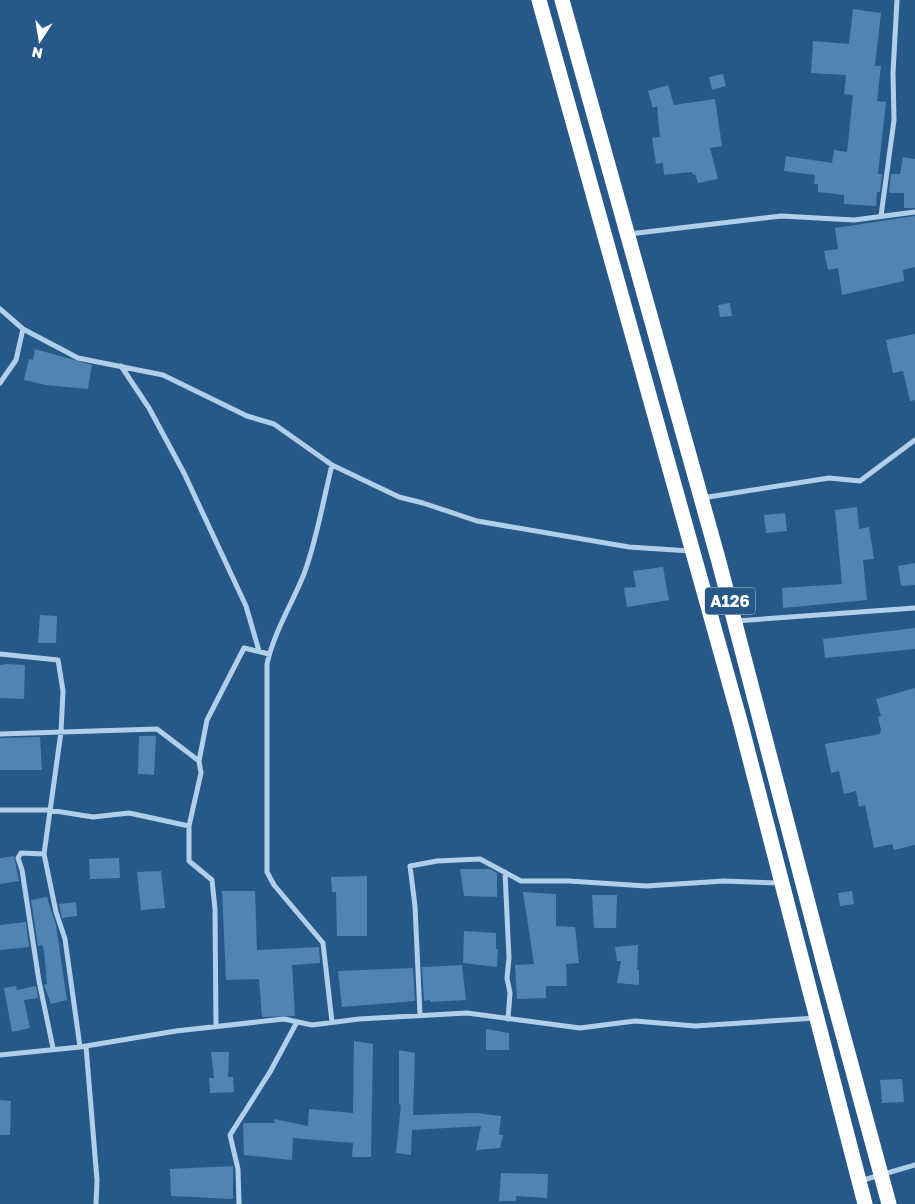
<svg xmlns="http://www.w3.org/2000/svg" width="915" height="1204" font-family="'Golos Text',sans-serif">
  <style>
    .building { fill: #5284b2 }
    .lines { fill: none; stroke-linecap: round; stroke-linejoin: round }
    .street { stroke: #b2cfe9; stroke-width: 5 }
    .highway { stroke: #fff; stroke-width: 15 }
    .labels { text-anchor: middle; stroke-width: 4; stroke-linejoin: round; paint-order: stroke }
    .shield { fill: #265888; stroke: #becddb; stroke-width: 1 }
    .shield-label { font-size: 16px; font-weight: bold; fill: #fff }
  </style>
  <rect width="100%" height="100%" fill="#265888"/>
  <path class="building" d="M 853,9 L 881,13 L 875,66 L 881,66 L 877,101 L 886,102 L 878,174 L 882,174 L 880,192 L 877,192 L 876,206 L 844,204 L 844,195 L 818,192 L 818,184 L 814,184 L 815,175 L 784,171 L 786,156 L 832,163 L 834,150 L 847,152 L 853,95 L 844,94 L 846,75 L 811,73 L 813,41 L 849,44 Z
    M 723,74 L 726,86 L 712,90 L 709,77 Z
    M 668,85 L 674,105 L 715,99 L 722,146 L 710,148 L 718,179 L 698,183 L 695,174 L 693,175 L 692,172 L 664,175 L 663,163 L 656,164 L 652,138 L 660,137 L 657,106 L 653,108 L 648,91 Z
    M 903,157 L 915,159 L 915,208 L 904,208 L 904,193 L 889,193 L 891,174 L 900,174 Z
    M 915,216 L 915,267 L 903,270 L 904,281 L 842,295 L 838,268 L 828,270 L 824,251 L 838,249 L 835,228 Z
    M 730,303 L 732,316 L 720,317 L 718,305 Z
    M 915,334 L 915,400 L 910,401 L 903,371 L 893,373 L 886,340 Z
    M 35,349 L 92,365 L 88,389 L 46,385 L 24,380 L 29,359 L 33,360 Z
    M 857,507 L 859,529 L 869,527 L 874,559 L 863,560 L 867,600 L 783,608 L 782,588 L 842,584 L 835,510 Z
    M 785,513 L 787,531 L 766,533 L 764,515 Z
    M 915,563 L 915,585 L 901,586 L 898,566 Z
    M 663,567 L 669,600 L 627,607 L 624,588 L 636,587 L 633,571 Z
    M 40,615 L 57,616 L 56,643 L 38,643 Z
    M 915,628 L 915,649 L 825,658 L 823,639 Z
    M 6,664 L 25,665 L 24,699 L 0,698 L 0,665 Z
    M 915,688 L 915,845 L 894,850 L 892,844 L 874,848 L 865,805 L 859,807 L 856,791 L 844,794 L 839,771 L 831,773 L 825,744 L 880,734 L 881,730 L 878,717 L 881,716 L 876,699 Z
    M 139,736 L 156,736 L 154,775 L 138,774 Z
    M 40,737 L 42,770 L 0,770 L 0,738 Z
    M 14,856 L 19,881 L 0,884 L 0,858 Z
    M 119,858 L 120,878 L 90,879 L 89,859 Z
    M 460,869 L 490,869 L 497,873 L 497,897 L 464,896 Z
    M 161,871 L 165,908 L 141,910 L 137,872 Z
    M 367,876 L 367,936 L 337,936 L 336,892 L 332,892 L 331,877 Z
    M 222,891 L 255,891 L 257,950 L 319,947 L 320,963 L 292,965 L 295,1016 L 262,1017 L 259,979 L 226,980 Z
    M 852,891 L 854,904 L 840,906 L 838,893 Z
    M 523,892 L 556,894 L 556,926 L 575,927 L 579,963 L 566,964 L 567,986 L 546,986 L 546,998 L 517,999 L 515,965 L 534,964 Z
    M 592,895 L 617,895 L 616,928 L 594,928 Z
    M 47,897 L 56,925 L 67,1000 L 51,1004 L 44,985 L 47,984 L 44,951 L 42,945 L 38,946 L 31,900 Z
    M 76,902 L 77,916 L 62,918 L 59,904 Z
    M 26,922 L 29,947 L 0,950 L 0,925 Z
    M 464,931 L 496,933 L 496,949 L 498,949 L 497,967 L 463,963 Z
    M 638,945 L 637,970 L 639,970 L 639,985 L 617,983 L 621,961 L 617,961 L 615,947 Z
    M 462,965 L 466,1000 L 430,1002 L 430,1000 L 424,1001 L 422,967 Z
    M 413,968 L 415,1001 L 342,1007 L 338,971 Z
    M 16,986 L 17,990 L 36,986 L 38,998 L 24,1000 L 30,1028 L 12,1032 L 4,988 Z
    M 486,1029 L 509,1033 L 509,1050 L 486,1050 Z
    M 354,1041 L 373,1044 L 371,1157 L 352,1157 L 353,1143 L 293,1138 L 292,1160 L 244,1155 L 243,1123 L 275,1123 L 274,1119 L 308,1126 L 309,1109 L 353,1113 Z
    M 399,1050 L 415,1053 L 413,1115 L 476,1113 L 501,1116 L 499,1135 L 503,1135 L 500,1148 L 476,1150 L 481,1126 L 412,1130 L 411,1155 L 396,1153 L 401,1105 L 399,1104 Z
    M 211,1052 L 229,1052 L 228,1077 L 233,1077 L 234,1092 L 210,1093 L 209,1078 L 214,1078 Z
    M 902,1079 L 904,1102 L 882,1103 L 880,1080 Z
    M 0,1100 L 11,1101 L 10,1135 L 0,1135 Z
    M 233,1166 L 233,1199 L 171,1196 L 170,1169 Z
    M 501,1173 L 548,1174 L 547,1198 L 516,1196 L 516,1201 L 499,1201 Z"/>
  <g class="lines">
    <path class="street" d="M 881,216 L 894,120 L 893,73 L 897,0
      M 629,234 L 781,216 L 854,220 L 915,212
      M 0,309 L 23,329 L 78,358 L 163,375 L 247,416 L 274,424 L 332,465 L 399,497 L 423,503 L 477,521 L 629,547 L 690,551
      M 121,366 L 149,408 L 184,473 L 246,606 L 259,651
      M 0,383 L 16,360 L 23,329
      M 332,465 C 323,501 317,539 304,574 C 292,604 274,632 267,664 L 267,872 L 274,885 L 323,943 L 332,1022
      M 702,498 L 829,478 L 860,481 L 915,440
      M 736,621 L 915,608
      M 0,654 L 58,660 L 63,691 L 61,732 L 44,854 L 56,912 L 65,939 L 80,1047
      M 0,734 L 157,729 L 199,761 L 201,773 L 189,826
      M 199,761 L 207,720 L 244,648 L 269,654
      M 0,810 L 49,810 L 93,817 L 129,813 L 189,826 L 189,861 L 212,880 L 215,909 L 216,1027
      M 44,854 L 21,853 L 18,858 L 22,870 L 39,981 L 53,1048
      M 505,872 L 509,958 L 507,978 L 510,993 L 508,1019
      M 420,1015 L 415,906 L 410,866 L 437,861 L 480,859 L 521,881 L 569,881 L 646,886 L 724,881 L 779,883
      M 86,1046 L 97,1180 L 96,1204
      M 0,1055 L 80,1047 L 176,1031 L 284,1019 L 312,1025 L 359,1019 L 467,1013 L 580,1028 L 635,1021 L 695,1026 L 816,1018
      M 860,1181 L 915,1165
      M 239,1204 L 238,1169 L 230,1135 L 270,1072 L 297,1022"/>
    <path class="highway" d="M 539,0 L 740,721 L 865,1204
      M 562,0 L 719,562 L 826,972 L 889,1204"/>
  </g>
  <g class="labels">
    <rect class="shield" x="705" y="587.5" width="50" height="27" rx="4"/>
    <g class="shield-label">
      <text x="730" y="607">A126</text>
    </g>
  </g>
  <g transform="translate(40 40) rotate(192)" stroke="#265888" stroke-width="4" paint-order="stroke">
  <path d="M0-4L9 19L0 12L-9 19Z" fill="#ffffff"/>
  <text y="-8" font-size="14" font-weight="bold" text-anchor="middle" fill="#ffffff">N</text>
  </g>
</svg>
